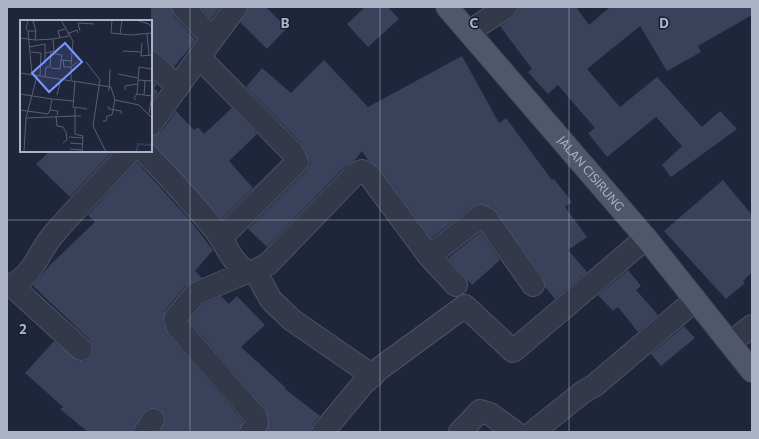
<svg xmlns="http://www.w3.org/2000/svg" width="759" height="439" font-family="Commissioner,sans-serif">
  <style>
    .building { fill: #3a425b }
    .lines { fill: none; stroke-linecap: round; stroke-linejoin: round }
    .minor-casing { stroke: #4d5365; stroke-width: 24 }
    .major-casing { stroke: #3c4254; stroke-width: 24 }
    .minor { stroke: #33384b; stroke-width: 22 }
    .major { stroke: #50576b; stroke-width: 22 }
    .grid { fill: none; stroke: #adb3c7; stroke-width: 1; stroke-opacity: 0.55 }
    .labels { text-anchor: middle; stroke-width: 3; stroke-linejoin: round; paint-order: stroke }
    .street-label { font-size: 12px; fill: #adb3c7; stroke: #181e2f }
    .inset-river { fill: none; stroke: #2f3b62; stroke-width: 2 }
    .inset-road { fill: none; stroke: #585e73; stroke-width: 1 }
    .view { fill: #7b96ff; fill-opacity: 0.15; stroke: #7b96ff; stroke-width: 2 }
    .inset-edge { fill: none; stroke: #adb3c7; stroke-width: 2 }
    .grid-label { font-size: 13px; text-anchor: middle; font-weight: bold; fill: #adb3c7; stroke: #181e2f; stroke-width: 3; stroke-linejoin: round; paint-order: stroke }
  </style>
  <rect width="100%" height="100%" fill="#1f263b"/>
  <path class="building" d="M 151,7 L 171,7 L 174,16 L 196,40 L 174,67 L 159,53 L 151,50 Z
    M 200,7 L 220,7 L 211,19 Z
    M 248,7 L 266,7 L 287,28 L 267,49 L 240,22 L 246,14 Z
    M 365,7 L 388,7 L 399,19 L 368,47 L 347,24 Z
    M 518,7 L 576,7 L 589,25 L 610,7 L 752,7 L 752,15 L 698,46 L 701,52 L 667,71 L 640,26 L 587,69 L 620,107 L 657,77 L 702,127 L 720,111 L 737,129 L 671,177 L 662,165 L 682,146 L 656,117 L 607,157 L 588,133 L 595,128 L 558,85 L 548,94 L 528,72 L 532,69 L 500,26 L 513,17 L 517,13 Z
    M 462,56 L 499,123 L 506,118 L 552,180 L 554,179 L 572,202 L 565,207 L 587,237 L 568,250 L 587,272 L 555,299 L 545,287 L 543,278 L 493,208 L 480,204 L 474,206 L 431,238 L 379,168 L 368,160 L 362,151 L 354,161 L 346,165 L 267,247 L 248,229 L 306,171 L 310,163 L 301,143 L 246,87 L 262,68 L 291,93 L 324,60 L 368,107 Z
    M 151,79 L 157,85 L 154,88 L 158,92 L 151,103 Z
    M 232,108 L 257,134 L 229,161 L 253,188 L 222,219 L 151,141 L 151,136 L 161,132 L 176,111 L 194,130 L 198,127 L 204,134 Z
    M 50,151 L 113,151 L 70,197 L 36,164 Z
    M 137,162 L 189,219 L 213,250 L 195,271 L 202,278 L 185,286 L 165,311 L 163,322 L 168,334 L 243,421 L 239,432 L 160,432 L 165,421 L 164,415 L 160,410 L 153,408 L 147,409 L 143,413 L 135,425 L 133,432 L 88,432 L 60,409 L 63,407 L 25,373 L 54,341 L 78,361 L 84,361 L 90,357 L 93,351 L 93,346 L 90,340 L 33,286 L 50,265 L 95,222 L 88,215 Z
    M 723,180 L 752,215 L 752,272 L 743,281 L 745,283 L 726,299 L 664,231 Z
    M 481,232 L 500,260 L 472,285 L 448,258 Z
    M 628,270 L 641,286 L 636,290 L 658,315 L 638,332 L 618,307 L 613,311 L 598,295 Z
    M 221,296 L 229,304 L 237,296 L 265,325 L 241,347 L 286,388 L 285,389 L 320,416 L 313,424 L 311,432 L 266,432 L 269,421 L 265,409 L 189,321 L 203,304 Z
    M 684,326 L 695,338 L 661,366 L 651,354 Z"/>
  <g class="lines">
    <defs>
      <path id="minor" d="M 183,7 L 212,38
        M 469,32 L 506,7
        M 199,57 L 236,7
        M 151,62 L 178,87
        M 151,124 L 199,57 L 292,152 L 297,162 L 221,238
        M 144,151 C 169,177 193,203 216,231 C 228,247 230,260 247,272 L 255,271 L 268,264 L 355,174 L 362,171 L 369,175 L 429,256 L 456,285
        M 429,256 L 481,216 L 487,219 L 533,285
        M 255,271 L 271,300 L 292,320 L 373,376
        M 247,272 L 195,294 L 175,319 L 177,326 L 256,417 L 257,423 L 251,432
        M 11,285 L 81,349
        M 7,287 C 34,277 37,254 53,235 C 78,206 105,179 130,151
        M 730,343 L 752,326
        M 145,432 L 153,420
        M 323,432 L 362,385 L 379,369 L 465,306 L 513,351 L 646,238
        M 460,432 L 480,411 L 490,414 L 515,432
        M 533,432 L 583,392 L 595,385 L 695,300"/>
      <g id="major">
        <path id="s1" d="M 447,7 L 646,238 L 752,371"/>
      </g>
    </defs>
    <use href="#minor" class="minor-casing"/>
    <use href="#major" class="major-casing"/>
    <use href="#minor" class="minor"/>
    <use href="#major" class="major"/>
  </g>
  <path class="grid" d="M 190,7 L 190,432M 380,7 L 380,432M 569,7 L 569,432M 7,220 L 752,220"/>
  <g class="labels">
    <g class="street-label">
      <text dy="4" stroke="none"><textPath href="#s1" startOffset="220">JALAN CISIRUNG</textPath></text>
    </g>
  </g>
  <g transform="translate(20 20)">
    <rect width="132" height="132" fill="#1f263b"/>
    <path class="inset-river" d="M 116,132 L 118,124 L 132,125"/>
    <path class="inset-road" d="M 8,0 L 6,9 L 8,11 L 12,55M 41,0 L 53,21 L 51,45M 92,0 L 91,13 L 111,15 L 132,13M 119,1 L 129,4 L 132,8M 16,11 L 13,1 L 28,0M 60,11 L 58,3 L 74,4M 47,14 L 57,10 L 58,13M 100,14 L 102,0M 127,14 L 129,35M 0,18 L 15,20 L 16,11 L 8,11M 40,18 L 38,11 L 45,9M 15,20 L 33,19M 122,23 L 121,36 L 132,35M 9,27 L 25,24 L 25,43 L 22,44M 34,31 L 35,34 L 42,35 L 41,40M 103,31 L 121,32M 11,32 L 21,33 L 20,56M 25,33 L 34,31 L 33,19 L 49,16M 43,40 L 44,47 L 51,47 L 57,42M 66,42 L 80,60 L 73,106 L 86,132M 31,48 L 40,49 L 41,40 L 51,41M 0,53 L 91,67 L 95,80 L 119,85 L 132,98M 98,54 L 118,58M 25,57 L 26,47 L 30,47 L 31,31M 51,60 L 51,47M 118,60 L 132,61M 55,61 L 53,87 L 55,88 L 55,96 L 61,96M 105,70 L 105,66 L 117,64M 89,71 L 90,49M 0,74 L 32,79 L 30,90 L 38,91 L 37,95M 117,74 L 119,47 L 132,49M 37,75 L 41,59M 124,75 L 125,61M 32,79 L 53,81M 116,80 L 114,78 L 117,74 L 132,76M 88,86 L 89,89 L 101,91 L 101,94M 55,87 L 67,89M 0,90 L 28,94 L 30,90M 129,93 L 132,75M 36,96 L 37,106 L 43,107 L 46,112 L 47,120 L 43,123M 6,98 L 55,96 L 55,114 L 63,116 L 62,132M 83,101 L 86,101 L 87,96 L 92,95 L 95,79M 49,117 L 63,118M 50,123 L 62,124M 50,129 L 62,130M 4,132 L 6,98 L 17,56"/>
    <path class="view" d="M 45,23 L 62,42 L 29,72 L 12,53 Z"/>
    <rect width="132" height="132" class="inset-edge"/>
  </g>
  <g class="grid-label">
    <text x="285" y="28">B</text>
    <text x="474" y="28">C</text>
    <text x="664" y="28">D</text>
    <text x="23" y="334">2</text>
  </g>
  <rect width="759" height="439" fill="none" stroke="#adb3c7" stroke-width="16"/>
</svg>
